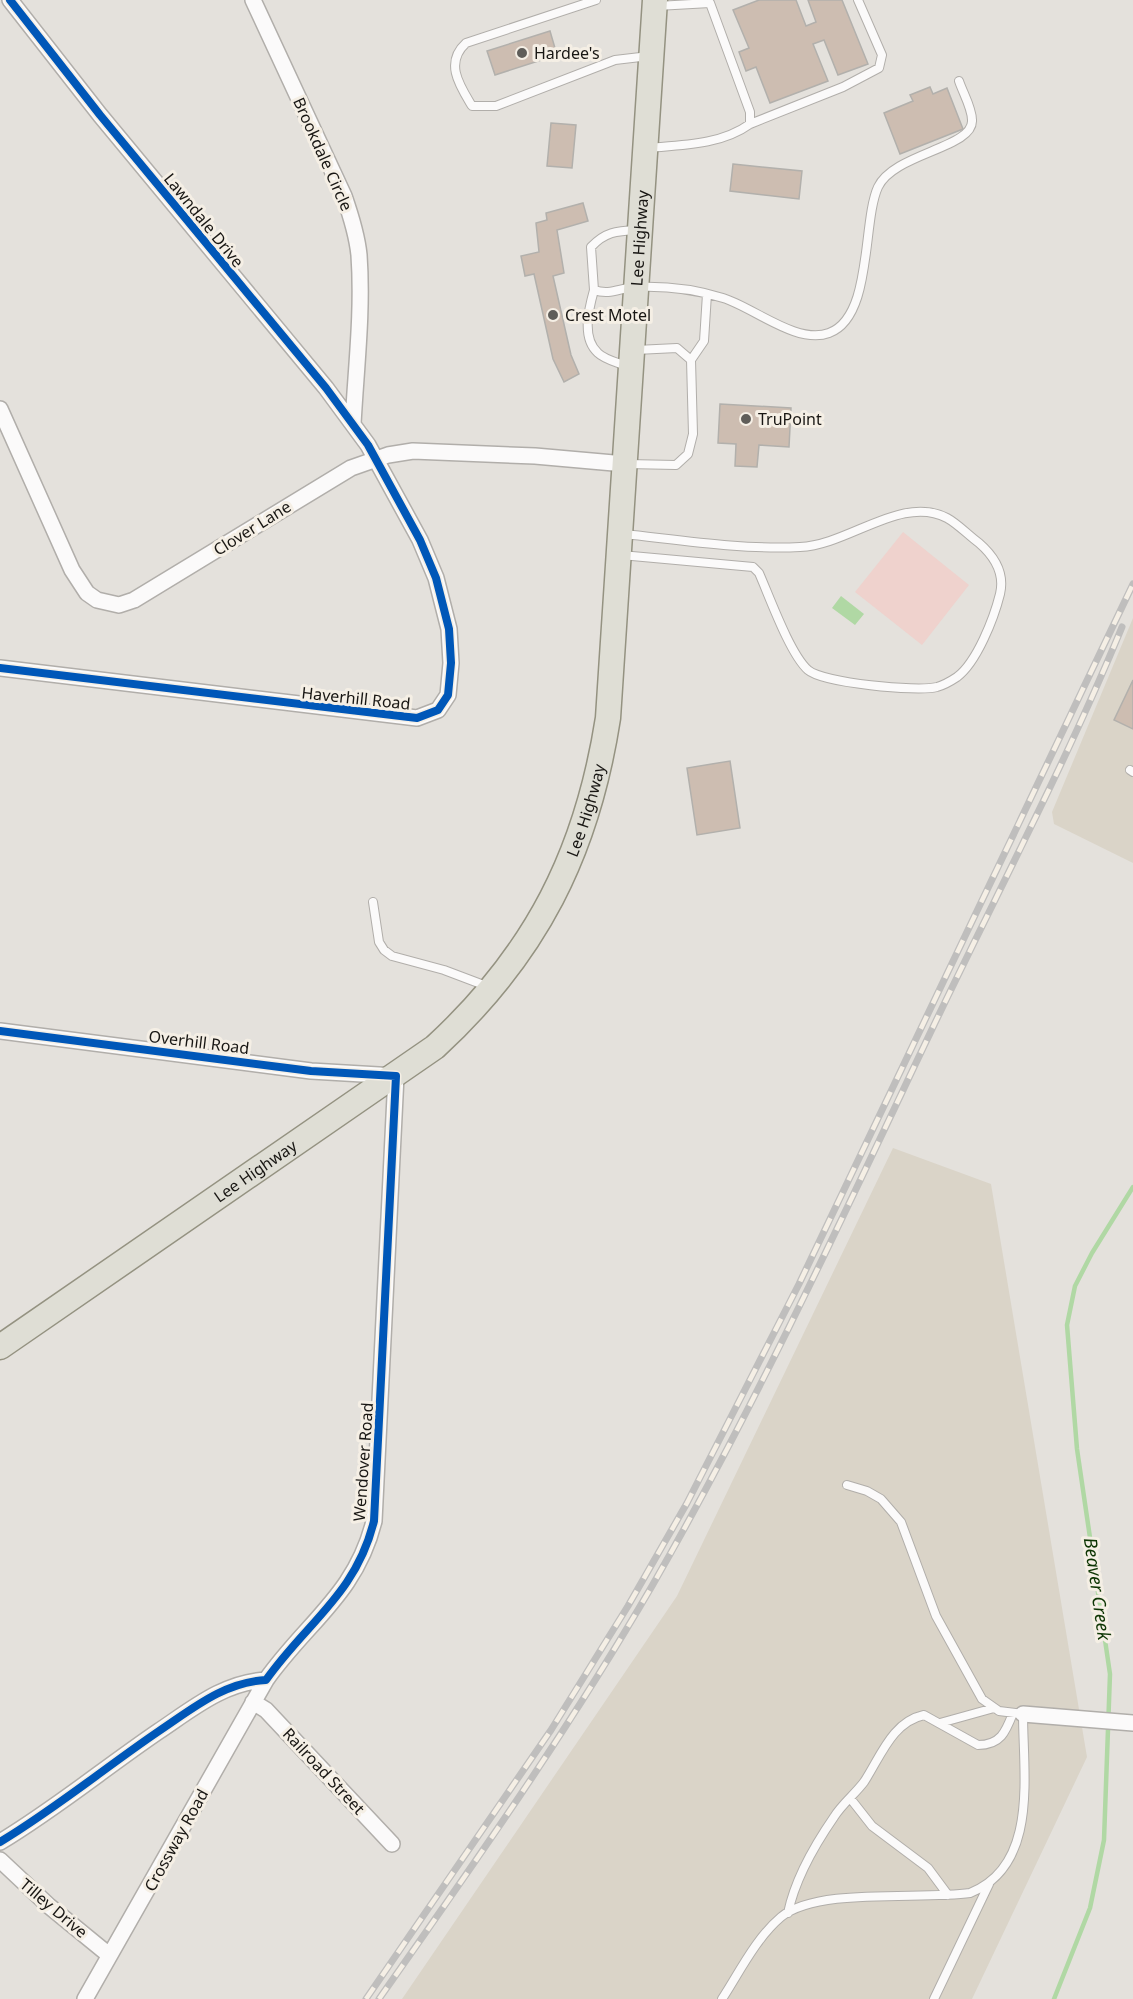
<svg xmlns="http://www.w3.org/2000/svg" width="1133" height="1999" font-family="'Noto Sans',sans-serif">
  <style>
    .built { fill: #dad4c8 }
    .green { fill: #efd2cd }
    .water { fill: #b0d8a4 }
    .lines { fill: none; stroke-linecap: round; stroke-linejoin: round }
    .stream { stroke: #b0d8a4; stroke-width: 4.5 }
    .building { fill: #cdbdb1; stroke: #b2b0ac; stroke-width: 1.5 }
    .service-casing { stroke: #b1aeaa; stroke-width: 10 }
    .minor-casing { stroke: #b1aeaa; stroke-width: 18 }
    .primary-casing { stroke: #949281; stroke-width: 27 }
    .service { stroke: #fbfafa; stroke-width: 8 }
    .minor { stroke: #fbfafa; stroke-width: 15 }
    .primary { stroke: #dfded5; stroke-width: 24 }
    .rail-casing { stroke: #bfbebd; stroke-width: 7 }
    .rail { stroke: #f5efe5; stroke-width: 4.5; stroke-dasharray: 14; stroke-linecap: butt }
    .cycleway-casing { stroke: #f5efe5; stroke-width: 11 }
    .cycleway { stroke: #0057b8; stroke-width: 8 }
    .poi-dot { fill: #5f5d59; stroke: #f5efe5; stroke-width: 2 }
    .labels { text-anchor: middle; stroke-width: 6; stroke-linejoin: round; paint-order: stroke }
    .poi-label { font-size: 16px; fill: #181613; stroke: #f5efe5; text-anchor: start }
    .street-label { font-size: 16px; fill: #181613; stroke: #f5efe5 }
    .water-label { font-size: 18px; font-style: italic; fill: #0e3604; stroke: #f5efe5 }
  </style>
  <rect width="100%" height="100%" fill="#e4e1dc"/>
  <path class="built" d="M 1133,618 L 1133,863 L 1054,824 L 1052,812 Z
    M 893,1148 L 991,1184 L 1087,1757 L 972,1999 L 402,1999 L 677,1596 Z"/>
  <path class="green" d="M 903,532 L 969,585 L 922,645 L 855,592 Z"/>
  <path class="water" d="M 841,596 L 864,614 L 855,625 L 832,608 Z"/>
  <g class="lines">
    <path class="stream" d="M 1054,1999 L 1090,1908 L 1104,1840 L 1110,1674 L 1077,1449 L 1067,1325 L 1075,1286 L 1092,1253 L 1133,1187"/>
  </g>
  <path class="building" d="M 759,0 L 796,0 L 806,26 L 816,22 L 808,0 L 842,0 L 868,64 L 838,75 L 824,40 L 813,44 L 828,81 L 770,103 L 756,67 L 746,71 L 739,52 L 749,48 L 733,10 Z
    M 550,31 L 557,55 L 495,75 L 487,51 Z
    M 930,87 L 933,94 L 947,88 L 963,129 L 900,154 L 884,113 L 913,101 L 910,95 Z
    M 551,123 L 576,125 L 572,168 L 547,166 Z
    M 733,164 L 802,171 L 799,199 L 730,191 Z
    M 583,203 L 588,221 L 557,230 L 564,273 L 553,276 L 571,355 L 579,374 L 564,382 L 553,359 L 534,274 L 525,276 L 521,256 L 539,252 L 536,223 L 547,220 L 546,213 Z
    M 720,404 L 791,408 L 789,447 L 759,445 L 757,467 L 735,466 L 736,444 L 718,443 Z
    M 1133,680 L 1133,729 L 1114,720 Z
    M 730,761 L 740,828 L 697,835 L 687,768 Z"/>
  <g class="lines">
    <defs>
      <path id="service" d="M 596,0 L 466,43 C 444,63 460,86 472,106 L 496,106 L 615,60 L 649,56
        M 750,124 L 843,87 L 879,68 L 882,55 L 858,0
        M 647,148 C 682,145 721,145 750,124 L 750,112 L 710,3 L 657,6
        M 637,230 C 616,231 605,232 591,247 L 594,290 C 611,296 621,287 638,287 C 665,286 697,290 723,298 C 753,307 797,345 829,333 C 873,317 862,222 878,187 C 894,153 974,148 972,120 C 972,108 963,93 959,81
        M 594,290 C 589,308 581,338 598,353 C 605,360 620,363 628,367
        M 691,360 L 704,341 L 707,294
        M 627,464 L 676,465 L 688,454 L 693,434 L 691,360 L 677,348 L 636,350
        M 621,555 L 753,567 L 759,573 C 770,598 790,654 808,670 C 823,683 917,692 937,687 C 944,685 951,681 957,677 C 977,662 994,618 1000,594 C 1005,573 994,556 979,543 C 968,535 958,524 947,518 C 902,494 849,545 800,547 C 744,550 680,540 624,534
        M 1130,770 L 1133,772
        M 373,902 L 379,942 L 384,950 L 392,956 L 444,970 L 489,987
        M 940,1723 L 994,1708
        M 850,1798 L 872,1826 L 928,1868 L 948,1895
        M 788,1913 C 795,1879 814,1846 834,1817 C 842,1804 855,1794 864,1782 C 881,1756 892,1722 924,1715 L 978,1745 C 1001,1745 1006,1731 1013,1713
        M 722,1999 C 739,1973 756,1938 781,1917 C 818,1887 920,1900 970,1893 C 1039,1866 1023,1774 1023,1714 L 999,1711 L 982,1699 L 936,1616 L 901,1522 L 881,1499 L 867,1491 L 847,1485
        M 934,1999 L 989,1884"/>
      <path id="minor" d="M 253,0 L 344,196 C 351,216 357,235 359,255 C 363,311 356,368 353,424
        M 0,409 L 72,570 L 87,593 L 97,600 L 119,605 L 134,600 L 351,468 L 388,455 L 413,451 L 535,456 L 625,464
        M 0,668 L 417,718 L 438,710 L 448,695 L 451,663 L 449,629 L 436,578 L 420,540 L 368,445 L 326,388 L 100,115 L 10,0
        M 0,1031 L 311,1071 L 396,1076 L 374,1521 C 356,1594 307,1622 266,1680 C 224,1682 192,1709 159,1731 C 106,1767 55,1809 0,1842
        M 253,1702 L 266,1710 L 392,1844
        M 1023,1714 L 1133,1723
        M 0,1860 L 49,1906 L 109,1955
        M 85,1999 L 266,1680"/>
      <g id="primary">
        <path id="s1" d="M 0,1347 L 435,1047 C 536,954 587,853 608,718 L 655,0"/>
      </g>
    </defs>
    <use href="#service" class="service-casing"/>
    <use href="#minor" class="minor-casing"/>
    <use href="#primary" class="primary-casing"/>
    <use href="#service" class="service"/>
    <use href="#minor" class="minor"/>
    <use href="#primary" class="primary"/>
    <defs>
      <path id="rail" d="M 366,1999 L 551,1730 L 628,1606 L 687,1503 L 799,1284 L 1133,584
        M 379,1999 C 474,1864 569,1729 652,1586 C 756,1405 844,1214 934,1025 C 997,893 1066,763 1122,627"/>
    </defs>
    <use href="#rail" class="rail-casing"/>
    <use href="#rail" class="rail"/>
    <defs>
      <path id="cycleway" d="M 0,668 L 417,718 L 438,710 L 448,695 L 451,663 L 449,629 L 436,578 L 420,540 L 368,445 L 326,388 L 100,115 L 10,0
        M 0,1031 L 311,1071 L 396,1076 L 374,1521 C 356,1594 307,1622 266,1680 C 224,1682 192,1709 159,1731 C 106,1767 55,1809 0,1842"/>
    </defs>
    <use href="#cycleway" class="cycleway-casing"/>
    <use href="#cycleway" class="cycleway"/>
  </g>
  <g class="poi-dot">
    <circle cx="522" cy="53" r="6"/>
    <circle cx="553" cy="315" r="6"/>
    <circle cx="746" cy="419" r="6"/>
  </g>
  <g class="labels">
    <g class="poi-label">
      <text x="534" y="59">Hardee's</text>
      <text x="565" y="321">Crest Motel</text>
      <text x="758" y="425">TruPoint</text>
    </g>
    <g class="street-label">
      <text transform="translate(323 154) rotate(66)" y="6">Brookdale Circle</text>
      <text transform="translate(204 220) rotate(51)" y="6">Lawndale Drive</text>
      <text dy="6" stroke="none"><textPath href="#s1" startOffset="1389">Lee Highway</textPath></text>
      <text transform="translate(252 528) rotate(-32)" y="6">Clover Lane</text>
      <text transform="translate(356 698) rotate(6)" y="6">Haverhill Road</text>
      <text dy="6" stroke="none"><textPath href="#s1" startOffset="813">Lee Highway</textPath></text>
      <text transform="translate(199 1042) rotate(7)" y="6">Overhill Road</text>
      <text dy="6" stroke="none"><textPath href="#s1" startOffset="310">Lee Highway</textPath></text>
      <text transform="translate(363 1462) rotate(-86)" y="6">Wendover Road</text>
      <text transform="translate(324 1771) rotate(47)" y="6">Railroad Street</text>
      <text transform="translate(176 1840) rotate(-61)" y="6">Crossway Road</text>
      <text transform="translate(54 1908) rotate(40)" y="6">Tilley Drive</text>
    </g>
    <g class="water-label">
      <text transform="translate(1097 1589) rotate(82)" y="6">Beaver Creek</text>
    </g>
  </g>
</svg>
